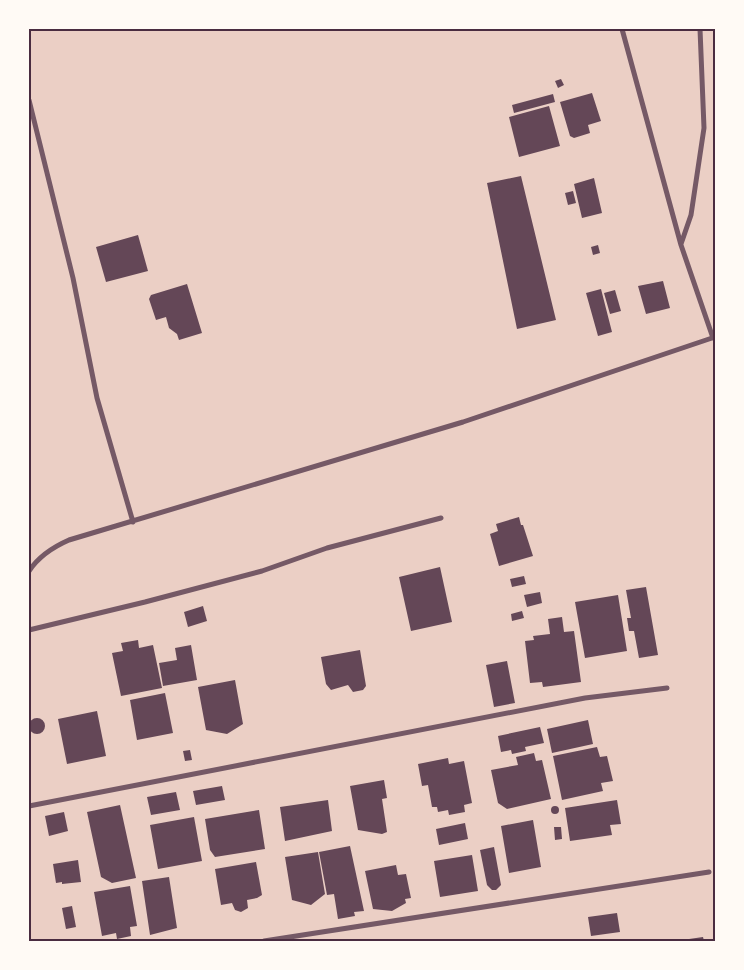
<svg xmlns="http://www.w3.org/2000/svg" width="744" height="970" font-family="Lato,sans-serif">
  <style>
    .green { fill: #ebcfc5 }
    .building { fill: #644757 }
    .lines { fill: none; stroke-linecap: round; stroke-linejoin: round }
    .minor { stroke: #755966; stroke-width: 5 }
    .neatline { fill: none; stroke: #4a2c40; stroke-width: 2 }
  </style>
  <rect width="100%" height="100%" fill="#f7e1d7"/>
  <path class="green" d="M 29,29 L 715,29 L 715,941 L 29,941 Z"/>
  <path class="building" d="M 561,79 L 564,85 L 558,88 L 555,81 Z
    M 592,93 L 601,121 L 588,125 L 590,133 L 574,138 L 570,136 L 560,102 Z
    M 553,94 L 555,102 L 514,113 L 512,105 Z
    M 549,106 L 560,146 L 519,157 L 509,117 Z
    M 521,176 L 556,320 L 517,329 L 487,183 Z
    M 594,178 L 602,213 L 582,218 L 574,184 Z
    M 573,191 L 576,203 L 568,205 L 565,193 Z
    M 138,235 L 148,271 L 106,282 L 96,247 Z
    M 598,245 L 600,253 L 593,255 L 591,247 Z
    M 663,281 L 670,308 L 646,314 L 638,286 Z
    M 187,284 L 202,333 L 179,340 L 177,334 L 169,328 L 166,317 L 156,320 L 149,299 L 151,295 Z
    M 601,289 L 612,332 L 598,336 L 586,293 Z
    M 615,290 L 621,311 L 610,314 L 604,293 Z
    M 519,517 L 521,525 L 523,525 L 533,556 L 499,566 L 490,534 L 498,531 L 496,524 Z
    M 440,567 L 452,622 L 411,631 L 399,577 Z
    M 524,576 L 526,584 L 512,587 L 510,579 Z
    M 646,587 L 658,655 L 639,658 L 634,631 L 629,631 L 627,618 L 631,618 L 626,590 Z
    M 540,592 L 542,603 L 527,607 L 524,595 Z
    M 618,595 L 627,651 L 585,658 L 575,602 Z
    M 203,606 L 207,621 L 188,627 L 184,612 Z
    M 522,611 L 524,618 L 512,621 L 511,614 Z
    M 562,617 L 564,632 L 574,631 L 581,682 L 543,687 L 542,682 L 530,683 L 525,641 L 534,640 L 533,636 L 550,634 L 548,619 Z
    M 138,640 L 139,648 L 153,645 L 162,688 L 121,696 L 112,653 L 123,651 L 121,643 Z
    M 191,645 L 197,680 L 163,686 L 159,663 L 177,660 L 175,648 Z
    M 360,650 L 366,686 L 363,690 L 353,692 L 348,685 L 331,690 L 326,684 L 321,657 Z
    M 507,661 L 515,703 L 494,707 L 486,665 Z
    M 235,680 L 243,724 L 227,734 L 206,730 L 198,687 Z
    M 165,693 L 173,733 L 137,740 L 130,700 Z
    M 97,711 L 106,756 L 67,764 L 58,719 Z
    M29 726a8 8 0 1 1 16 0a8 8 0 1 1-16 0Z
    M 588,720 L 593,744 L 552,753 L 547,729 Z
    M 540,727 L 544,743 L 525,747 L 526,751 L 512,754 L 511,750 L 501,752 L 498,736 Z
    M 597,747 L 600,757 L 607,756 L 613,781 L 601,783 L 603,791 L 562,800 L 553,756 Z
    M 190,750 L 192,760 L 185,761 L 183,751 Z
    M 534,753 L 536,761 L 542,760 L 551,799 L 507,809 L 498,803 L 491,770 L 518,765 L 516,757 Z
    M 448,758 L 449,764 L 464,761 L 472,803 L 464,805 L 465,812 L 449,815 L 448,810 L 438,812 L 437,807 L 432,807 L 428,785 L 422,786 L 418,764 Z
    M 384,780 L 387,798 L 382,799 L 387,832 L 382,834 L 358,830 L 350,786 Z
    M 222,786 L 225,800 L 196,805 L 193,791 Z
    M 176,792 L 180,810 L 151,815 L 147,797 Z
    M 328,800 L 332,831 L 285,841 L 280,807 Z
    M 617,800 L 621,824 L 610,825 L 612,835 L 570,841 L 565,808 Z
    M 120,805 L 136,878 L 112,883 L 101,877 L 87,812 Z
    M551 810a4 4 0 1 1 8 0a4 4 0 1 1-8 0Z
    M 259,810 L 265,849 L 215,857 L 210,850 L 205,819 Z
    M 64,812 L 68,831 L 49,836 L 45,816 Z
    M 194,817 L 202,861 L 158,869 L 150,825 Z
    M 533,820 L 541,867 L 509,873 L 501,826 Z
    M 465,823 L 468,839 L 439,845 L 436,829 Z
    M 554,827 L 561,827 L 562,839 L 555,840 Z
    M 350,846 L 364,911 L 354,912 L 355,916 L 338,919 L 334,894 L 327,895 L 319,852 Z
    M 494,847 L 501,885 L 496,890 L 492,890 L 487,885 L 480,850 Z
    M 318,852 L 325,894 L 311,905 L 292,900 L 285,857 Z
    M 472,855 L 478,891 L 440,897 L 434,861 Z
    M 78,860 L 81,882 L 62,884 L 62,882 L 56,883 L 53,864 Z
    M 256,862 L 262,895 L 257,898 L 247,900 L 248,908 L 241,912 L 235,910 L 232,903 L 221,905 L 215,869 Z
    M 396,865 L 398,875 L 406,874 L 411,898 L 405,899 L 406,903 L 392,911 L 373,909 L 365,871 Z
    M 169,877 L 177,928 L 150,935 L 142,881 Z
    M 130,886 L 137,926 L 130,927 L 131,936 L 117,939 L 116,933 L 102,936 L 94,892 Z
    M 72,906 L 76,927 L 66,929 L 62,908 Z
    M 617,913 L 620,932 L 591,936 L 588,917 Z
    M 703,937 L 704,941 L 683,941 L 682,940 Z"/>
  <g class="lines">
    <path class="minor" d="M 622,29 L 681,245 L 713,338
      M 29,100 L 73,278 L 97,398 L 133,522
      M 681,244 L 691,215 L 704,128 L 700,29
      M 29,571 C 39,556 53,547 69,540 L 463,422 L 715,337
      M 29,630 L 145,602 L 262,571 L 327,548 L 441,518
      M 29,806 L 585,698 L 667,688
      M 264,941 L 709,872"/>
  </g>
  <rect width="744" height="970" fill="none" stroke="#fffaf5" stroke-width="60"/>
  <rect x="30" y="30" width="684" height="910" class="neatline"/>
</svg>
